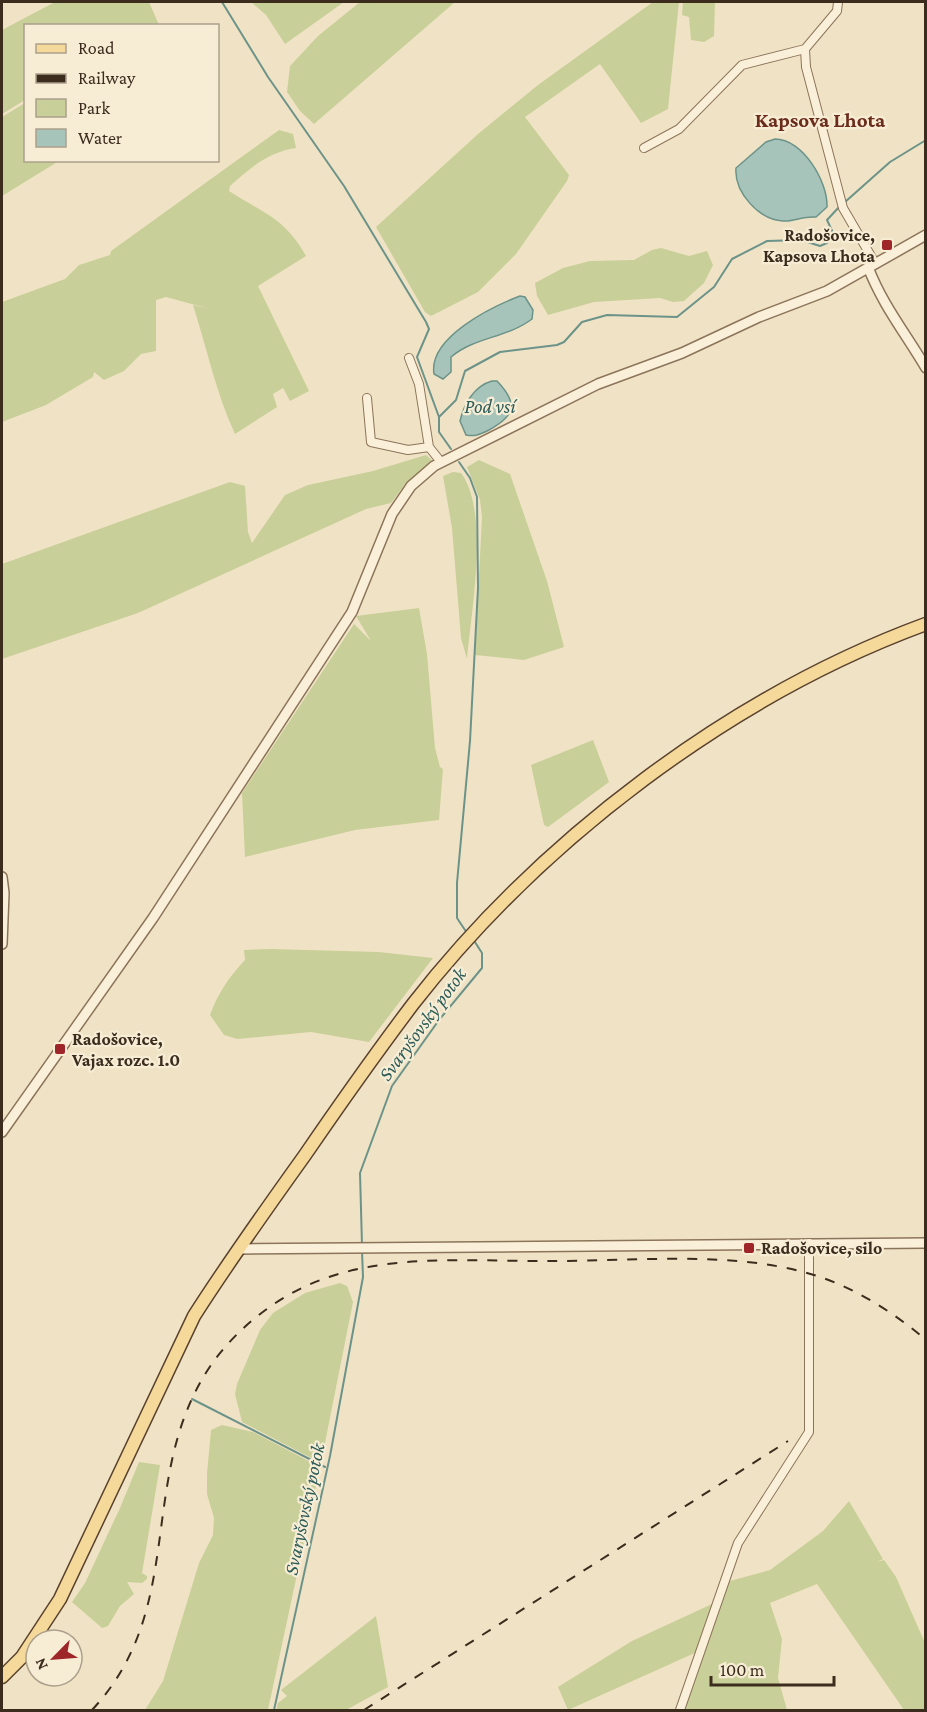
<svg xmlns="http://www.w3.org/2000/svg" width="927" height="1712" font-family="'Crimson Pro',serif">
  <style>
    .green { fill: #c9cf98 }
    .water { fill: #a7c4bb; stroke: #6c9389; stroke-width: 1.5 }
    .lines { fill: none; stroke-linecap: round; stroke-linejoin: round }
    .stream { stroke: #6c9389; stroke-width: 2 }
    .minor-casing { stroke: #8c745a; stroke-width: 10 }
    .tertiary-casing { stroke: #8c745a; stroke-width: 12 }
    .primary-casing { stroke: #5a422e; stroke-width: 15 }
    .minor { stroke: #faf0d9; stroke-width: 8 }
    .tertiary { stroke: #faf0d9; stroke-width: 9 }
    .primary { stroke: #f5d99b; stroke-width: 12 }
    .rail { stroke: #3c2c1e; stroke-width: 2; stroke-dasharray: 10 10; stroke-linecap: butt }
    .poi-dot { fill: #9f2628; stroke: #f7edd5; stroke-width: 2 }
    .labels { text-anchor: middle; stroke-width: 4.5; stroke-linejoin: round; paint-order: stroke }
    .poi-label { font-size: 18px; font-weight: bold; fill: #3c2c1e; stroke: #f7edd5; text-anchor: start }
    .water-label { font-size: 20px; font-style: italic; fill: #2d5c59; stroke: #f7edd5 }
    .quarter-label { font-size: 21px; font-weight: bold; fill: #6b2c1b; stroke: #f7edd5 }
  </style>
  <rect width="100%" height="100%" fill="#f0e3c5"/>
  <path class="green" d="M 55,2 L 149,2 L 159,25 L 26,26 L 25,100 L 2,114 L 2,30 Z
    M 251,2 L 344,2 L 285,44 L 266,15 Z
    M 360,2 L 455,2 L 314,124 L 300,111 L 287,92 L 290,66 L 318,36 Z
    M 653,2 L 679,2 L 668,109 L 641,123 L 600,64 L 525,117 L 569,175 L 567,181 L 516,254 L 478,292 L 431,316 L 425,312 L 376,227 L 478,134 L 538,85 Z
    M 683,2 L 715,2 L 714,36 L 704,42 L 691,40 L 689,17 L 682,15 Z
    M 25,103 L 26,160 L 59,161 L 2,196 L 2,117 Z
    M 279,130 L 293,134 L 296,148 C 268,152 250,168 230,186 L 229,191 C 263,213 285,218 306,256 L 258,286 L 309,391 L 290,401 L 283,388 L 273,394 L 277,407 L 235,434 C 216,393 207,349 193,305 L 210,309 L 166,297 L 156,300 L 156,351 L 141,354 L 124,371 L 104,380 L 94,372 L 93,377 L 46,405 L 2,422 L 2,302 L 65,279 L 79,265 L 110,255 L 111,251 Z
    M 661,248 L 689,256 L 707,251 L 713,265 L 704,283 L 684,301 L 673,302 L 660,298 L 594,302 L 548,315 L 537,296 L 535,283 L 563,268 L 590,261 L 634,260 L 652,250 Z
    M 426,455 L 433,461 L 405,484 L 391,503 L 366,509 L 138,613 L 2,659 L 2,564 L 230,482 L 245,486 L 248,532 L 252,543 L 285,495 L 308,485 L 373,471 Z
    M 479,460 L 510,474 L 547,581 L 564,647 L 524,660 L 475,655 L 482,517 L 480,500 L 467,467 Z
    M 453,472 L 461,473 C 490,511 471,613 467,659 L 461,638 L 452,528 L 443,476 Z
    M 419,608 L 427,654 L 435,748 L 440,767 L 443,769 L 439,820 L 355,830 L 245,857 L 242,793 L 354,624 L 371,641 L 356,616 Z
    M 593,740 L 609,782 L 548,827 L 544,825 L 531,765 Z
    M 270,949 L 379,952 L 433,958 L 369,1042 L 311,1032 L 237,1039 L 224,1035 L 210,1015 C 218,993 229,977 245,960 L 244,950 Z
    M 340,1283 L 347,1286 L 353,1302 L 321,1463 L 242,1422 L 235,1394 L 237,1384 L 260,1330 L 273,1313 L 305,1293 Z
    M 222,1425 L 253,1432 L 320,1467 L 268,1710 L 145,1710 L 163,1681 L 199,1563 L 213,1535 L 214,1518 L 207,1494 L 207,1474 L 211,1430 Z
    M 139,1462 L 160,1465 L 142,1573 L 147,1576 L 147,1579 L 142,1583 L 127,1582 L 134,1594 L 120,1606 L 108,1626 L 102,1628 L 72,1602 L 85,1583 L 120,1508 Z
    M 849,1501 L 883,1559 L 877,1562 L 884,1560 L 896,1577 L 925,1643 L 925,1710 L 904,1710 L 817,1584 L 770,1603 L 782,1639 L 778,1678 L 787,1710 L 681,1710 L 726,1582 L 770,1570 L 823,1531 Z
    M 712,1604 L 697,1652 L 568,1710 L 558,1687 L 632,1641 Z
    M 376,1616 L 388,1687 L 346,1710 L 276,1710 L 278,1703 L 287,1696 L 281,1690 Z"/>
  <path class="water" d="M 775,139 C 803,139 828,182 827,207 L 816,217 C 802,216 793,222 783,221 C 759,220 734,192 736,168 L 766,142 Z
    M 520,296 L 525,297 L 533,310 L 532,319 C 507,338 474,337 451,357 L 451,372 L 443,379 L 434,374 C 428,338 491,307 520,296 Z
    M 492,381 L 497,381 C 519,404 515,416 489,430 C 481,434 475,437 466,435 L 460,421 C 464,404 474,386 492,381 Z"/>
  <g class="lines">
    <path class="stream" d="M 222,2 L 268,77 L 344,186 L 426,322 L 429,329 L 417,357 L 439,417
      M 845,202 L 890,162 L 926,140
      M 451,449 L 439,432 L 439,417 L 456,400 L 465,371 L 500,352 L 557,345 L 564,342 L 582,322 L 607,315 L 677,317 L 714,287 L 732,259 L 767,241 L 801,240 L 820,246 L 827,243 L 834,235 L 827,220 L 840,206
      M 459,462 L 470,478 L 477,497 L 478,588 L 470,741 L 457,883 L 457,918 L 467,933
      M 362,1245 L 360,1173 L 392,1086 L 439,1020 L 482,968 L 482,953 L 473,939
      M 192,1399 L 325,1467
      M 274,1710 L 330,1456 L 363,1277 L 362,1251"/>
    <defs>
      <path id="minor" d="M 838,2 L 837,11 L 805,49 L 806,67 L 843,208 L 875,263
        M 644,148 L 679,129 L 742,65 L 805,49
        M 409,358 L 419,384 L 429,447 L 441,462
        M 367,398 L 371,442 L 408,450 L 429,447
        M 680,1710 L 738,1543 L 809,1432 L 809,1243"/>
      <path id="tertiary" d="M 868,267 C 882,304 906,334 926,368
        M 2,877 L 4,893 L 2,944
        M 2,1132 L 153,918 L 352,612 L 392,514 L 411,486 L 434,466 L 598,384 L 682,353 L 759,317 L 827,291 L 926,235
        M 238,1249 L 926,1243"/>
      <path id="primary" d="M 2,1677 L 22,1657 L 60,1599 L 194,1316 C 229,1261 267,1208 305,1155 C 340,1104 376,1053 413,1004 C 541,840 730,696 926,624"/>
    </defs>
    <use href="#minor" class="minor-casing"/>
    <use href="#tertiary" class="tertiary-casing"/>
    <use href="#primary" class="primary-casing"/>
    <use href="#minor" class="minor"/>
    <use href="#tertiary" class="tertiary"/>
    <use href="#primary" class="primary"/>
    <path class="rail" d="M 92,1710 C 189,1606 135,1477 211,1365 C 239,1325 283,1292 329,1277 C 400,1253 482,1262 556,1261 C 636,1261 729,1251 807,1273 C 851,1285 892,1311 926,1340
      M 364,1710 L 788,1441"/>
  </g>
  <g class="poi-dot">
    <rect x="881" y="239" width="12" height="12" rx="3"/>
    <rect x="54" y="1043" width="12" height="12" rx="3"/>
    <rect x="743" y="1242" width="12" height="12" rx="3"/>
  </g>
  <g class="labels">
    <g class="poi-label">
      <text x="875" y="241" text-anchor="end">Radošovice,<tspan x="875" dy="21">Kapsova Lhota</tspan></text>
      <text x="72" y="1045">Radošovice,<tspan x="72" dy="21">Vajax rozc. 1.0</tspan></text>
      <text x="761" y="1254">Radošovice, silo</text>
    </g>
    <g class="water-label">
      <text x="490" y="413">Pod vsí</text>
      <text transform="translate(422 1024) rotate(-54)" y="7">Svaryšovský potok</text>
      <text transform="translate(304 1509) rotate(-78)" y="7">Svaryšovský potok</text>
    </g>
    <g class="quarter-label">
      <text x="820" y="127">Kapsova Lhota</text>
    </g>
  </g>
  <rect width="927" height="1712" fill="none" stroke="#3c2c1e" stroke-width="6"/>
  <rect x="24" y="24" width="195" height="138" fill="#f7edd5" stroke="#aca08c" stroke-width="1.5"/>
  <rect x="36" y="44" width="30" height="9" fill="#f5d99b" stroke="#aca08c" stroke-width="1.5"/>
  <text x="78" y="54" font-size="18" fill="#3c2c1e">Road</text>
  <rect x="36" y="74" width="30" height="9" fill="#3c2c1e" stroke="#aca08c" stroke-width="1.5"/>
  <text x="78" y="84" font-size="18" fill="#3c2c1e">Railway</text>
  <rect x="36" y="99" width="30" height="18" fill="#c9cf98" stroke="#aca08c" stroke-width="1.5"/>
  <text x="78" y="114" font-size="18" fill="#3c2c1e">Park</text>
  <rect x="36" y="129" width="30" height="18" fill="#a7c4bb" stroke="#aca08c" stroke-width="1.5"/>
  <text x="78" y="144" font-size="18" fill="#3c2c1e">Water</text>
  <g transform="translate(54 1658) rotate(245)"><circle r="28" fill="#f7edd5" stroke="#aca08c" stroke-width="1.5"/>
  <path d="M0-4.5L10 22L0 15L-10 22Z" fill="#9f2628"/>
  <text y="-9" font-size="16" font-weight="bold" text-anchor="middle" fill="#3c2c1e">N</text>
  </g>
  <path d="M711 1676v9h123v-9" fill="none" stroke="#3c2c1e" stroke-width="3"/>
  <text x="720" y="1676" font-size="18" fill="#3c2c1e" stroke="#f7edd5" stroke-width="4.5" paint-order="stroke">100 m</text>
</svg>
